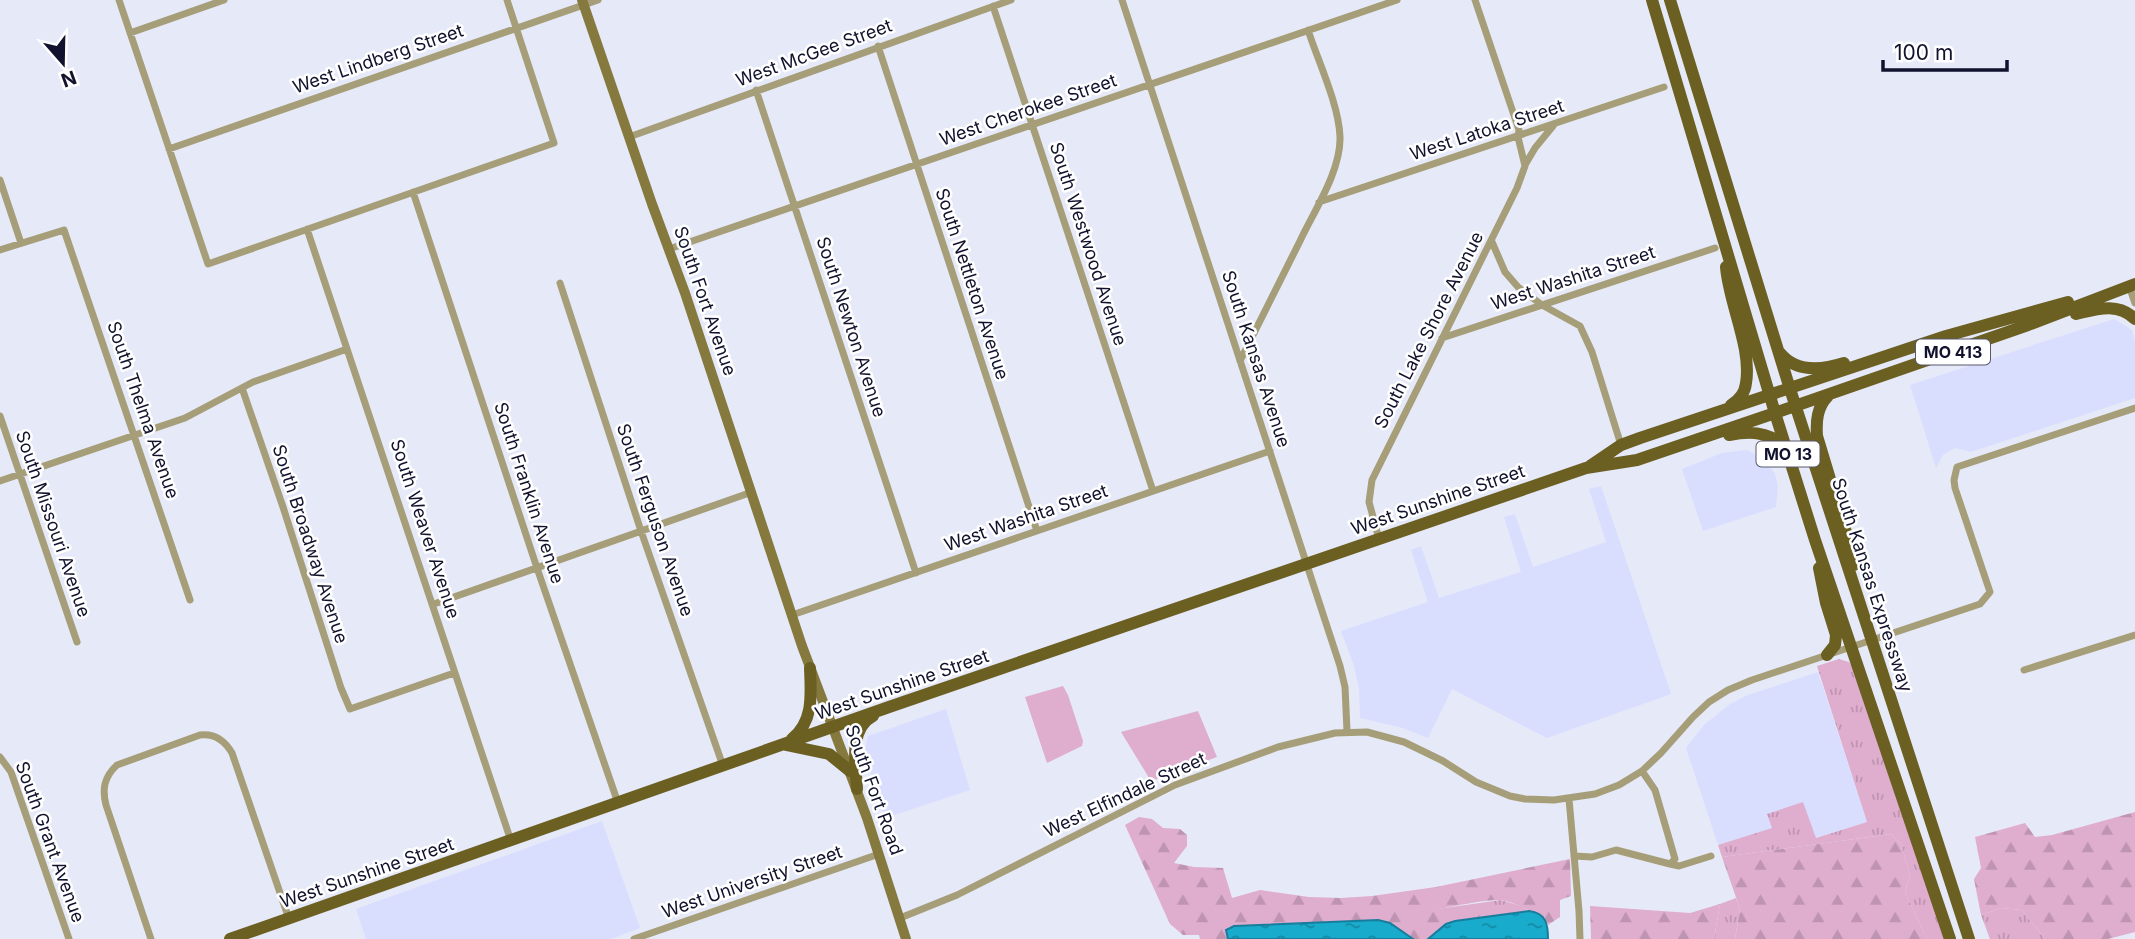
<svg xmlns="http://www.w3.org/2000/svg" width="2135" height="939" font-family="Inter,sans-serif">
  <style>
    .built { fill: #d9deff }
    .grass { fill: url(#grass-tufts) }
    .forest { fill: url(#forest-firs) }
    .park { fill: #dfadce }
    .water { fill: url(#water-ripples); stroke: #177d9c; stroke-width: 2 }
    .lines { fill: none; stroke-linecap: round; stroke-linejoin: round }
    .street { stroke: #a69e78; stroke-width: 7 }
    .secondary { stroke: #85793e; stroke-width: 10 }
    .primary { stroke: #6b5f22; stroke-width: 12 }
    .labels { text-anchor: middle; stroke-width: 5; stroke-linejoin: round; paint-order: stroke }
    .shield { fill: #fff; stroke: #58596c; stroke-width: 2 }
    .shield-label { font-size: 16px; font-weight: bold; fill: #11122d }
    .street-label { font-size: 18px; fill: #11122d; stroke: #fff }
  </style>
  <defs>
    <pattern id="grass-tufts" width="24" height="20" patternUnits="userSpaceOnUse" patternTransform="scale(1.75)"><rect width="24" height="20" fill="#dfadce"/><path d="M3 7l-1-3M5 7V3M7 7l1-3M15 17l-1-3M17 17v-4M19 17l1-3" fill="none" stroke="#be94b1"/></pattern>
    <pattern id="forest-firs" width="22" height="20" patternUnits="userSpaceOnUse" patternTransform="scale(1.75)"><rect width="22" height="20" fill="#dfadce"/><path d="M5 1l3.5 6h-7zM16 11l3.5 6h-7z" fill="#be94b1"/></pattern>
    <pattern id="water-ripples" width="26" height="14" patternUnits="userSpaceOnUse" patternTransform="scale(1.75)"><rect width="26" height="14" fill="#19abcc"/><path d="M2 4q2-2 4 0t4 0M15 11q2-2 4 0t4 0" fill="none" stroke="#158aa6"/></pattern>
  </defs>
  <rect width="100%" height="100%" fill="#e6e9f8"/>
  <path class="built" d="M 2114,319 L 2132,330 L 2135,340 L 2135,398 L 1971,452 L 1955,448 L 1943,455 L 1936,468 L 1910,385 Z
    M 1747,450 L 1764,459 L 1775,474 L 1778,487 L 1776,507 L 1703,531 L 1682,469 L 1722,453 Z
    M 1601,486 L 1671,694 L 1547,738 L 1452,689 L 1428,738 L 1403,728 L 1360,718 L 1359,689 L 1354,666 L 1341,631 L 1428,602 L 1411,550 L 1421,546 L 1439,598 L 1521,572 L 1504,517 L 1515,514 L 1533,567 L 1606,542 L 1589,489 Z
    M 1818,672 L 1867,822 L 1815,838 L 1803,802 L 1772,828 L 1718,845 L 1686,748 L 1704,725 L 1730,704 L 1748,695 Z
    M 946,709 L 970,790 L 885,818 L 864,752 L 868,736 Z
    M 602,821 L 640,928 L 611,939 L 366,939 L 356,909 Z"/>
  <path class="grass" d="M 1839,659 L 1849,662 L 1853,668 L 1945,939 L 1927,939 L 1905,892 L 1910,875 L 1901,844 L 1891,834 L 1722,857 L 1718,845 L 1772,828 L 1767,814 L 1803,802 L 1816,838 L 1867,822 L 1817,666 Z
    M 1736,898 L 1740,909 L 1735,939 L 1714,939 L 1720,904 Z
    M 1501,900 L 1521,906 L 1529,911 L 1455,921 L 1446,924 L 1437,909 Z
    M 2001,908 L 2022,910 L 2045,939 L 1990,939 L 1981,915 Z"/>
  <path class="forest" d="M 2135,812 L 2135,932 L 2108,939 L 2045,939 L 2022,910 L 2001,908 L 1981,915 L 1974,879 L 1981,868 L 1975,837 L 2025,823 L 2035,837 L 2052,835 Z
    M 1139,817 L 1152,819 L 1163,828 L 1180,829 L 1187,835 L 1187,846 L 1174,863 L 1194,867 L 1223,868 L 1232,898 L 1260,890 L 1309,897 L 1341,898 L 1372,896 L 1436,887 L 1570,859 L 1571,896 L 1560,900 L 1560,917 L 1548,925 C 1542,913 1537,915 1526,909 C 1519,905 1509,901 1500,900 C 1481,900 1457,906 1438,909 L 1446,924 L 1428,939 L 1413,939 L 1390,923 L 1378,920 L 1226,931 L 1228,939 L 1200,939 L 1199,935 L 1183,935 L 1170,924 L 1125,825 Z
    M 1891,834 L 1901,844 L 1910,875 L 1905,892 L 1927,939 L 1735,939 L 1740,909 L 1722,857 Z
    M 1720,904 L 1714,939 L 1591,939 L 1590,906 L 1690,913 Z"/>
  <path class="park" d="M 1063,686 L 1068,695 L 1083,741 L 1082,746 L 1047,763 L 1025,697 Z
    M 1198,711 L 1217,757 L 1151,781 L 1121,732 Z"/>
  <path class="water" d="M 1529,911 C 1546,913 1548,924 1548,939 L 1428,939 L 1446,924 L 1455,921 Z
    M 1378,920 L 1390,923 L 1413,939 L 1228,939 L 1226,930 L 1234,926 Z"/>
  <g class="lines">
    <path class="street" d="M 119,0 L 208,264 L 554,143 L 507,0
      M 1122,0 L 1340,666 L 1345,687 L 1347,731
      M 993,6 L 1153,491
      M 130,33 L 224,0
      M 878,46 L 1037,531
      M 756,90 L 916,573
      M 629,137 L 1011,0
      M 169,149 L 598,0
      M 1525,165 L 1535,148 L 1553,126
      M 0,180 L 21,243
      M 413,192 L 537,568 L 618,803
      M 1319,202 L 1664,87
      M 307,229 L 511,841
      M 1492,242 L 1505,272 L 1518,287 L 1542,305 L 1580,326 L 1592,352 L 1621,445
      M 669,249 L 1397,0
      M 0,250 L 64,230 L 190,600
      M 560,283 L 641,531 L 723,766
      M 2129,286 L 2135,303
      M 1442,338 L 1715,248
      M 1240,361 C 1260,321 1280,281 1300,241 C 1314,211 1341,171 1340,137 C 1339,105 1318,61 1308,30
      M 242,388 L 283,507 L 341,688 L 350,709 L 454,673
      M 0,416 L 77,642
      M 0,481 L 185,418 L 253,382 L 347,349
      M 1379,539 L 1369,502 L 1372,480 L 1517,188 L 1525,166 L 1518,137 L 1519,130 L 1475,0
      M 434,604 L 752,492
      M 792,615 L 1270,451
      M 2024,670 L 2135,635
      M 0,757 L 11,772 L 69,939
      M 1569,799 L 1579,911 L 1580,939
      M 1574,856 L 1592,857 L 1616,850 L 1670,864 L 1675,859 L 1655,790 L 1642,771
      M 1670,864 L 1679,866 L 1711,856
      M 900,918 L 957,895 L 1175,785 L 1278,747 L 1335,733 L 1367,732 L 1404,742 L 1443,761 L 1476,782 L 1510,796 L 1525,799 L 1554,800 L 1595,794 L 1619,785 L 1642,771 L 1661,753 L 1693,717 L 1709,702 L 1728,690 L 1752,680 L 1980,604 L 1990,592 L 1955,488 L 1954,480 L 1957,467 L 2135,408
      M 151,939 L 106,805 C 102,789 104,777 117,765 L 200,735 C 215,733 225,741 232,753 L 289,919
      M 634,939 L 879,854"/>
    <path class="secondary" d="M 582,0 L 652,204 L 685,293 L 802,646 L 867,818 L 906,939"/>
    <path class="primary" d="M 1652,0 L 1775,413 L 1815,540 L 1950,939
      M 1670,0 L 1790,389 L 1969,939
      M 1726,267 C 1729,304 1752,348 1746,383 C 1745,393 1739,400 1731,405
      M 2076,314 C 2097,309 2118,302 2135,319
      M 1780,353 C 1796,373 1822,370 1844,363
      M 1828,396 C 1817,407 1816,421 1817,436 L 1849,542 L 1854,565
      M 1729,435 C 1750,431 1772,431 1785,449
      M 1590,466 L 1621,445 L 1640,438 L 1946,336 L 2068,302
      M 1819,568 L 1826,603 L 1836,635 L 1835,645 L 1827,655
      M 792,739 C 814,721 811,695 810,668
      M 786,745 L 829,754 L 850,771
      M 857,789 C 856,766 848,729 873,716
      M 230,939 L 889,707 L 1586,468 L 1637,460 L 1775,413 L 2028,325 L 2135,284"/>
  </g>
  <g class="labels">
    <g class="shield">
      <rect x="1916" y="339.5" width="74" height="25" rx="5"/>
      <rect x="1756.5" y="441.5" width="63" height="25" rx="5"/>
    </g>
    <g class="shield-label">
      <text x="1953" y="358">MO 413</text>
      <text x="1788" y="460">MO 13</text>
    </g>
    <g class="street-label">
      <text transform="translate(814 53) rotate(-20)" y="6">West McGee Street</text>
      <text transform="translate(378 59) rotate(-19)" y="6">West Lindberg Street</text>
      <text transform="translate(1028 110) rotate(-19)" y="6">West Cherokee Street</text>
      <text transform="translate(1487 130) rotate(-18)" y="6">West Latoka Street</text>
      <text transform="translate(1088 244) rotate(72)" y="6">South Westwood Avenue</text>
      <text transform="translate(1573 278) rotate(-18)" y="6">West Washita Street</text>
      <text transform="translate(972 284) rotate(72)" y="6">South Nettleton Avenue</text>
      <text transform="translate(705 301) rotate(71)" y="6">South Fort Avenue</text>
      <text transform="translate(851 327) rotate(72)" y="6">South Newton Avenue</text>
      <text transform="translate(1429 330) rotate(-63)" y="6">South Lake Shore Avenue</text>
      <text transform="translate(1256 359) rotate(72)" y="6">South Kansas Avenue</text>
      <text transform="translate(143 410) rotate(71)" y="6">South Thelma Avenue</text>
      <text transform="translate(529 493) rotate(72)" y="6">South Franklin Avenue</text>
      <text transform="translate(1438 500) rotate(-19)" y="6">West Sunshine Street</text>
      <text transform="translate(1026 518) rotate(-19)" y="6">West Washita Street</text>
      <text transform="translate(655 520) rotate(71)" y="6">South Ferguson Avenue</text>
      <text transform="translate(53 524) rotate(71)" y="6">South Missouri Avenue</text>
      <text transform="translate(425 529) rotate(72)" y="6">South Weaver Avenue</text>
      <text transform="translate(310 544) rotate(72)" y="6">South Broadway Avenue</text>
      <text transform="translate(1872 585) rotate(72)" y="6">South Kansas Expressway</text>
      <text transform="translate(902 685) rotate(-19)" y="6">West Sunshine Street</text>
      <text transform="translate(874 790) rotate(70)" y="6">South Fort Road</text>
      <text transform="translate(1125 795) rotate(-25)" y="6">West Elfindale Street</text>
      <text transform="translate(50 842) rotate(70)" y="6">South Grant Avenue</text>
      <text transform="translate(367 873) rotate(-19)" y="6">West Sunshine Street</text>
      <text transform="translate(752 882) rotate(-19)" y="6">West University Street</text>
    </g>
  </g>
  <g transform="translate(63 63) rotate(160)" stroke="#ffffff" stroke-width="5" paint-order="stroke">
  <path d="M0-5L12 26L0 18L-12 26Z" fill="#11122d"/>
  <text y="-10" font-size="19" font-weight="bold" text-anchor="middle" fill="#11122d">N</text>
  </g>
  <path d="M1883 60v10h124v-10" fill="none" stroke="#11122d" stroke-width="3.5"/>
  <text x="1894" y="60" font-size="21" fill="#11122d" stroke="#ffffff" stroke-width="5" paint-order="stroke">100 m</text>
</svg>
